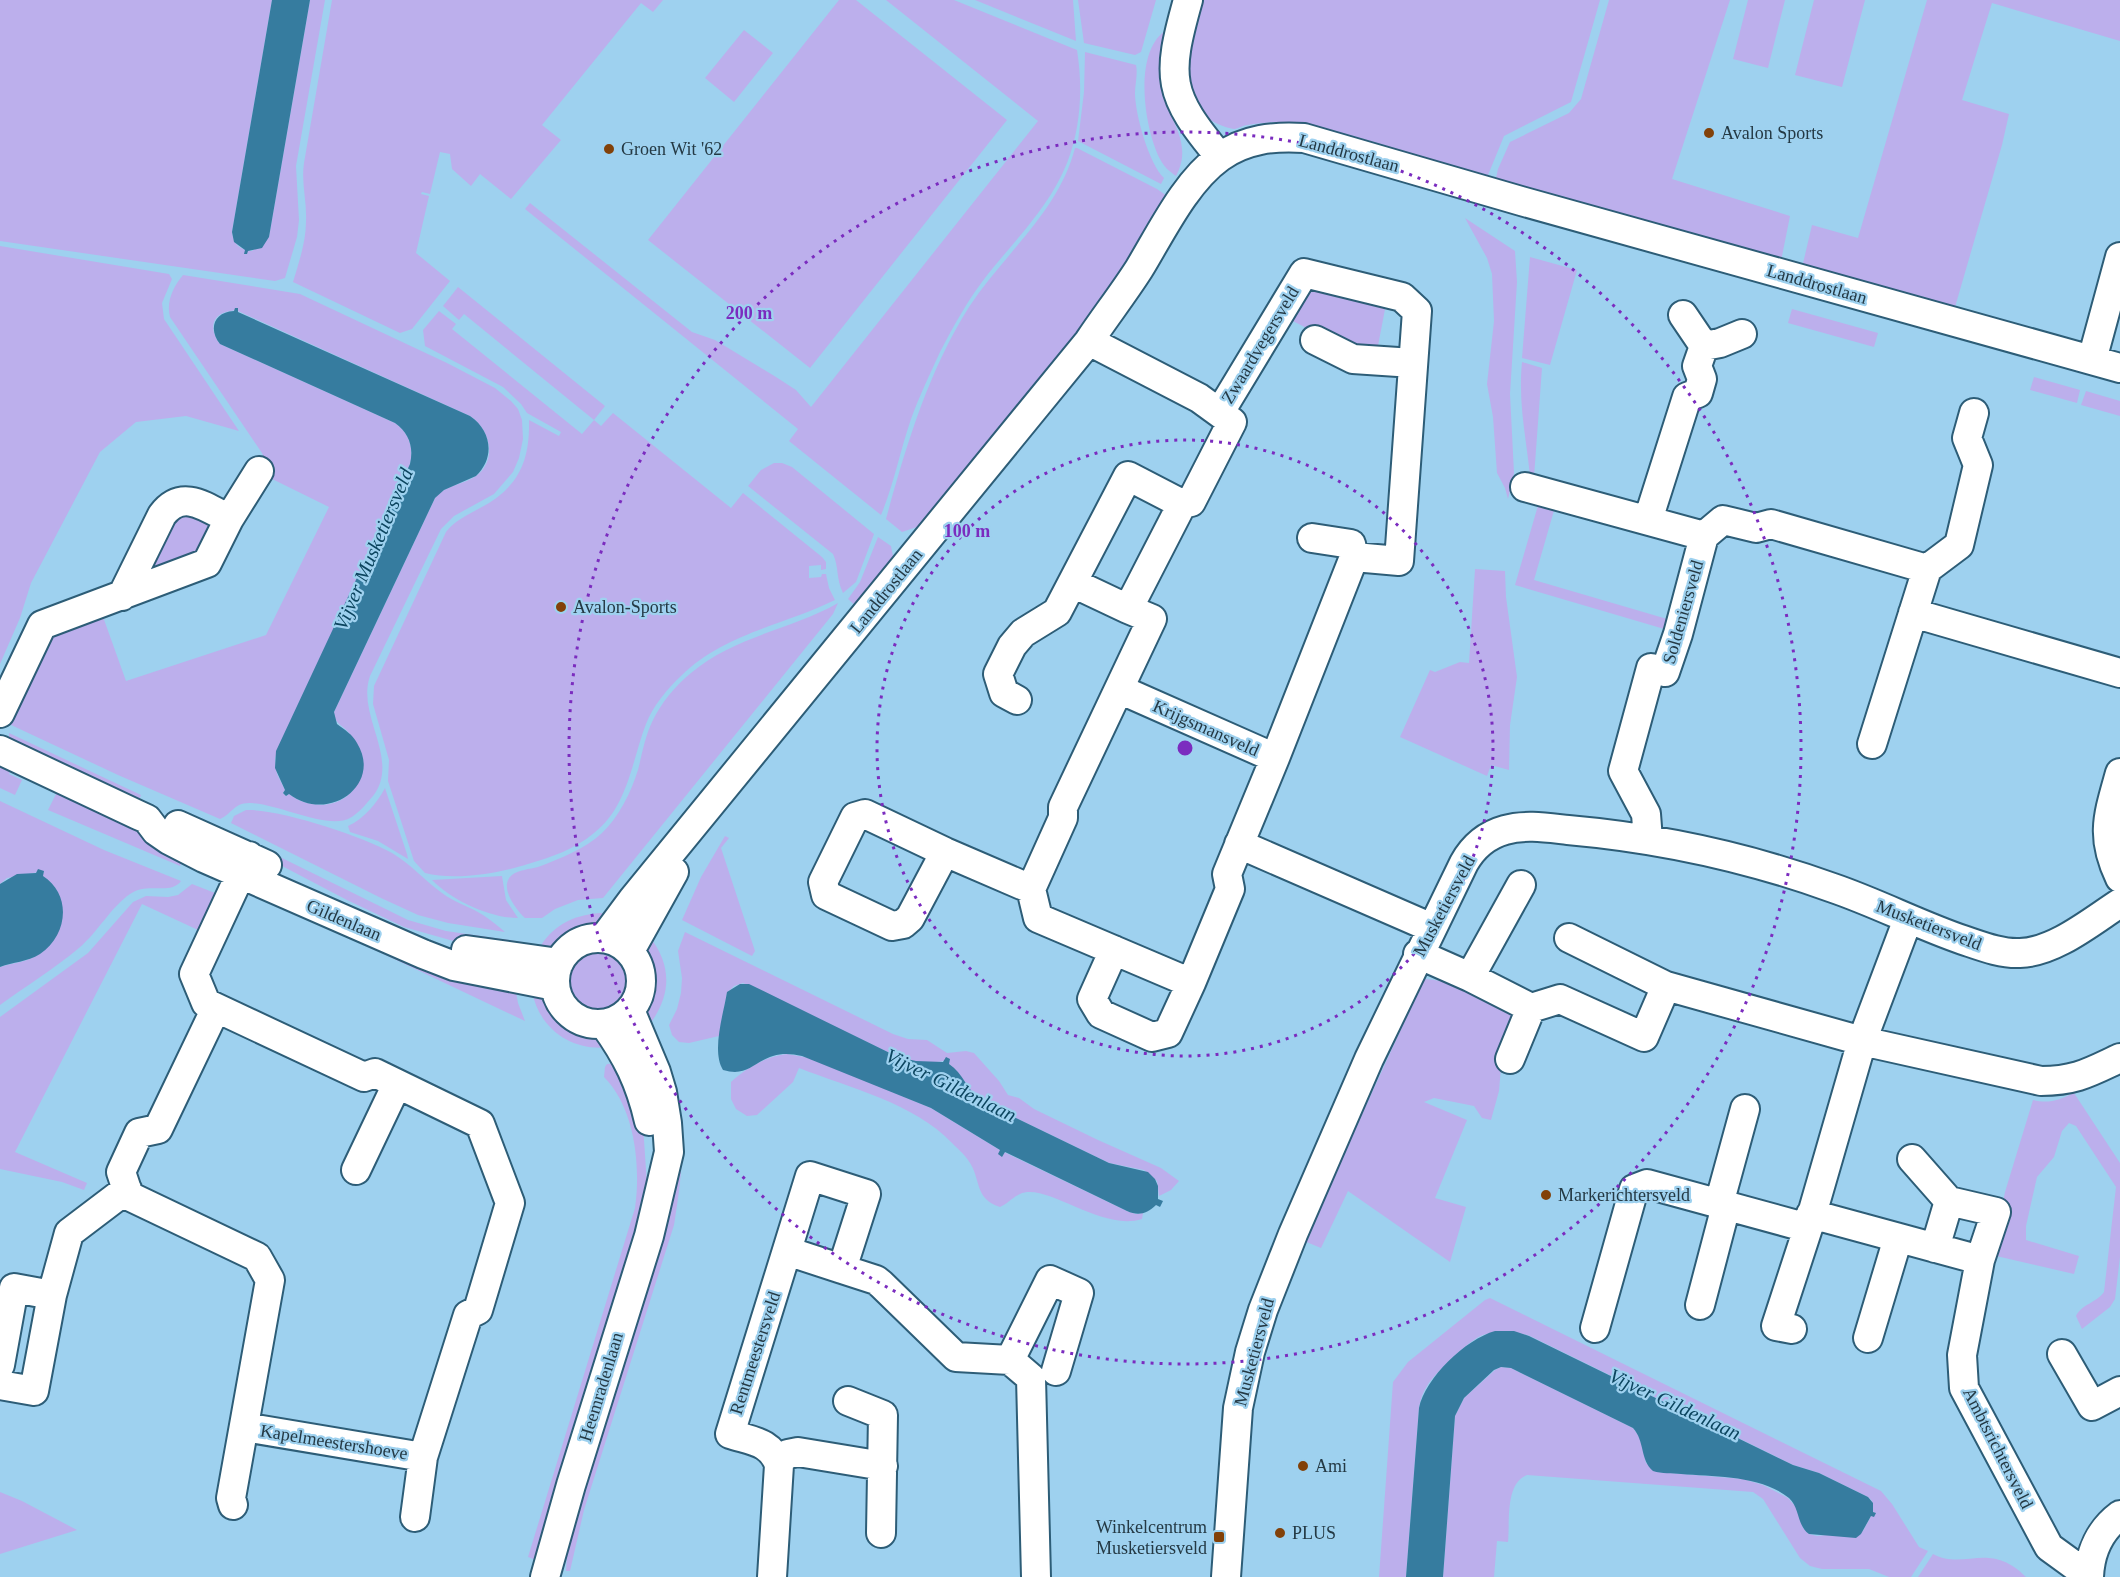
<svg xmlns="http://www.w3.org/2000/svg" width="2120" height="1577" font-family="Georgia,serif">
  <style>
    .green { fill: #bcafec; fill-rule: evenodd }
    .water { fill: #367c9f }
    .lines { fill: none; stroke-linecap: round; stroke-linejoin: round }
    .minor-casing { stroke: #2d5d77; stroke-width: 32 }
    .minor { stroke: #fff; stroke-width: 28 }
    .ring { fill: none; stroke: #7b2cbf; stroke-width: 3; stroke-dasharray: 3 6 }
    .poi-dot { fill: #824109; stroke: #9ed1ef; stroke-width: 2 }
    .labels { text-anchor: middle; stroke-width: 4.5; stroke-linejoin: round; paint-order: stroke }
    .poi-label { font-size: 18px; fill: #243944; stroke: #9ed1ef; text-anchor: start }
    .street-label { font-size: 18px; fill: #243944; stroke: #9ed1ef }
    .water-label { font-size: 20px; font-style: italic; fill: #0c455f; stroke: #9ed1ef }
    .centre { fill: #7b2cbf; stroke: #9ed1ef; stroke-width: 3 }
    .ring-label { font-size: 18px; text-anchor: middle; font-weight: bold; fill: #7b2cbf; stroke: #9ed1ef; stroke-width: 4.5; stroke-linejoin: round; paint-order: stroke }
  </style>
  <rect width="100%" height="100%" fill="#9ed1ef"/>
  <path class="green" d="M 0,0 L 272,0 L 232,232 C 233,244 240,250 252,251 L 269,237 L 310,0 L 325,0 L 296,166 L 299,220 L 297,237 L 285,278 L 275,281 L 0,241 Z
    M 332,0 L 663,0 L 653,12 L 641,3 L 542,125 L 561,140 L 511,199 L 480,174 L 471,186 L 452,169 L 450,154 L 440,152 L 430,194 L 422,192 L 421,194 L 429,196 L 416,253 L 450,281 L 412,329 L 400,333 L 293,282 C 299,262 306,242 306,221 C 307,201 301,183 304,163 Z
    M 839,0 L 856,0 L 1007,120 L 810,368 L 648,240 Z
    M 886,0 L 954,0 L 1077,50 C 1083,87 1081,128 1067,163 C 1050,206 1016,239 988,274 C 969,298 954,325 940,352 C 930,374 919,397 911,419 C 900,451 894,484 881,515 L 789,441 L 798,429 L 525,209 L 530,203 L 692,332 L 715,340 L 776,377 L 796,390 L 811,407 L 1038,121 Z
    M 975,0 L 1073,0 L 1076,41 Z
    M 1078,0 L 1156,0 L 1141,52 L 1135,55 L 1084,43 Z
    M 1203,0 L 1600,0 L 1571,102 L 1504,136 L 1486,180 C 1421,157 1356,132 1288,123 C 1275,121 1261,123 1248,125 C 1244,125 1239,128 1235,129 C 1229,129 1214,123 1209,119 C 1171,88 1192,38 1203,0 Z
    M 1609,0 L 1730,0 L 1672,179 L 1790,216 L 1780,266 L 1495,183 L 1498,169 L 1510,142 L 1569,113 L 1581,99 Z
    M 1748,0 L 1785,0 L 1768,68 L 1733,59 Z
    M 1814,0 L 1865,0 L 1842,87 L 1795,75 Z
    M 1927,0 L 2120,0 L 2120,41 L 1992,3 L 1962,100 L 2009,114 L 2002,145 L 1953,314 L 1801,272 L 1812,225 L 1858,238 Z
    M 1168,29 C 1165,49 1160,70 1163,90 C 1168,121 1194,142 1176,176 C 1169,171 1164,167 1160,159 C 1144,128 1132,49 1168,29 Z
    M 744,30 L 773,53 L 734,102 L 705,78 Z
    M 1085,52 L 1136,65 C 1138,74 1135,84 1135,93 C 1135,114 1149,164 1164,178 L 1161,184 L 1078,141 L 1084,92 Z
    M 1075,148 L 1077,148 L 1157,189 L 1167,196 L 1120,280 L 923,525 L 902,532 L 886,519 C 906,446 928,372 969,307 C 1004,254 1059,211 1075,148 Z
    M 1465,218 L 1515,251 L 1517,282 L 1510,394 L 1514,473 L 1508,499 L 1505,488 L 1497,473 L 1493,417 L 1487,384 L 1494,321 L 1492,274 L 1487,258 Z
    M 0,246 L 169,274 L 172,279 L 162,303 L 164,319 L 239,431 L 186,416 L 136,422 L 100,452 L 31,583 L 20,618 L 0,664 Z
    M 1530,257 L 1577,270 L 1550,365 L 1522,358 Z
    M 183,275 L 300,294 L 447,363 L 495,388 L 511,401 L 518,409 L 522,420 L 523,439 L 519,458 L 513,472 L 494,494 L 454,516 L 441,529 L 370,676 C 356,716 401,759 373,796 C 366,804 359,813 350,818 C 328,830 279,804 251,803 C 234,802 232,814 220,819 L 118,775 L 9,724 L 9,714 L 49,632 L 102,614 L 126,681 L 266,635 L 329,507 L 262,474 L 265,460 L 262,453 L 170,317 C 166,302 173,287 183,275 ZM 238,309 L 238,311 L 470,416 C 490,429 498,460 476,476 C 463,485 445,485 435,498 L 334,712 C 335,725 342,724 349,733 C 354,739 361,750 362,757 C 364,764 362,774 359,780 C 347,809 311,811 289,794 L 286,796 L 283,793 L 285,790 L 277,774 L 275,758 L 410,464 C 414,447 409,433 395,423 L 220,344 C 212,334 209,319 223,313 C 228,311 233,311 238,309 Z
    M 1304,285 L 1386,304 L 1377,351 L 1322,336 L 1287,318 Z
    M 458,287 L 605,406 L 594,420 L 601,426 L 613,413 L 731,508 L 743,493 L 822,557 L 826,562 L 826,569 L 821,570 L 821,565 L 809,566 L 809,578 L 821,577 L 822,574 L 826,574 L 829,588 L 835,600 C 784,625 723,634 681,676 C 667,689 653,706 646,724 C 632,760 628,807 594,833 C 575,849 552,857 528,864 C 499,873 456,881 425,873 L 414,861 L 388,781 L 389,760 L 373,704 L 374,686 L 446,532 C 455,520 468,515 480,508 C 518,488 530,462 529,420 L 559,436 L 561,432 L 527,413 L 521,404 L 503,387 L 425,346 L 423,330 L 439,311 L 456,324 L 452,329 L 582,434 L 594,420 L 464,314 L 459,320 L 443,306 Z
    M 1792,309 L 1878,333 L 1874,347 L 1788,323 Z
    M 1522,362 L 1542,368 L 1534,477 L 1530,476 C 1526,436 1518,403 1522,362 Z
    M 2034,377 L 2080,390 L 2077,403 L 2030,390 Z
    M 2086,391 L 2120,401 L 2120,416 L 2081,405 Z
    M 774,463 L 782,463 L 792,467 L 874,534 L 856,582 L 843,593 C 836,579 839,567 833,554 L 748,486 L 761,470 Z
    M 1539,502 L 1555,507 L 1534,580 L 1674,621 L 1671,631 L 1515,585 Z
    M 182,510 L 210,524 L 211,527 L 204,550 L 153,572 L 147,564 Z
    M 878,537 L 891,546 L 894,561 L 857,607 L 848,599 L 860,582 Z
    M 1475,569 L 1505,571 L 1506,597 L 1517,677 L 1510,725 L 1509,770 L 1491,765 L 1487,776 L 1400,737 L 1430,670 L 1435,672 L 1460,662 L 1469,663 Z
    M 838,603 L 833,614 L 603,898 L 578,900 L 555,909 L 542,918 L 525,918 C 516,910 498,886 512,875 C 518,870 530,869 538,867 C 559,859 585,849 602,833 C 619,817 631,792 638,770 C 642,754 645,737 652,722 C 661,703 675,686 691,673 C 734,636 791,630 838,603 Z
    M 9,733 L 141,795 L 138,803 L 9,740 Z
    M 0,764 L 11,769 L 9,774 L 22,780 L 15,795 L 0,788 Z
    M 385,788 L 407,854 L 408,859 L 378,841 L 350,832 L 348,826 C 364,819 377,803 385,788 Z
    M 58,790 L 150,836 L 184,858 L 180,866 L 48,810 Z
    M 0,801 L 104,850 L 181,881 C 170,896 148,881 130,894 C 111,907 98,932 79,948 C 54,969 26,986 0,1005 L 0,967 C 9,964 18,963 27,960 C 50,952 65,930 61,906 C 58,892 55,884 42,876 L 44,871 L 7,878 L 0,884 Z
    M 246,810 C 280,809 362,836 392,853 C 411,864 425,881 442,893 C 455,903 471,907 483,915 C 491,920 498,926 505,932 L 448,923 L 418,915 L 381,898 L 231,823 L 234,816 Z
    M 229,832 L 408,920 L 446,931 L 522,942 L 521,951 L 464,944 L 404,927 L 347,900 L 221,834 Z
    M 725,836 L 729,838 L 721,848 L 755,951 L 752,956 L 682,920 L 701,877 Z
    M 502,876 L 506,900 L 518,918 C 489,918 452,900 432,880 Z
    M 192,884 L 215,893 L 198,930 L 142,904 L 15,1152 L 87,1183 L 84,1190 L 62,1182 L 0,1169 L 0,1017 L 88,953 L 133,902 L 146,896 L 168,897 L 178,895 Z
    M 600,913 L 615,915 L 598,927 L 578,933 L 550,950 L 538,951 C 550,927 572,915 600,913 Z
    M 310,919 L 515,987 L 518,1003 L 525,1021 Z
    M 685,932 L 893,1034 L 908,1039 L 927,1040 L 947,1053 L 966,1051 L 974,1053 L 999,1081 L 1008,1095 L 1019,1098 L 1034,1109 L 1098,1140 L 1161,1168 L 1179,1181 L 1171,1190 L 1159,1196 L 1157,1181 L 1144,1170 L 1109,1163 L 981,1101 C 968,1090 962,1073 948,1064 L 950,1059 C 935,1065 914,1062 898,1057 L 743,983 L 734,986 L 727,993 L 719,1036 L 689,1043 L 679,1042 L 672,1035 L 669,1025 L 677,1009 L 681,993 L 682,978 L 678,951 Z
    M 649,936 C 674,967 671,999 646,1029 C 645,1023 643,1016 644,1010 C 645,999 651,990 650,978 C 649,963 643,951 649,936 Z
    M570 981a28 28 0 1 1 56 0a28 28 0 1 1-56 0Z
    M 1424,979 C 1460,981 1491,1000 1523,1015 L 1501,1067 L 1499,1091 L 1491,1120 L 1482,1118 L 1474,1106 L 1434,1098 L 1424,1102 L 1467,1120 L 1435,1198 L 1466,1207 L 1450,1262 L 1348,1191 L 1321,1248 L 1304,1241 Z
    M 532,991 L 548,999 L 565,1021 L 578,1029 L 595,1034 L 610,1047 C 572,1052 539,1029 532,991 Z
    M 660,1042 C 687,1111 686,1153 674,1225 L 584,1510 L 570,1571 L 566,1571 L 567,1556 L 577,1508 L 665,1223 L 653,1045 Z
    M 787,1054 L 810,1058 L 931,1108 L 1000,1150 L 1002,1157 L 1004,1152 L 1127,1211 L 1136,1214 L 1143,1213 L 1142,1219 C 1100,1232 1047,1182 1020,1194 C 1013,1197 1007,1204 1000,1207 C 973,1198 982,1179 968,1160 C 964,1154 957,1148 952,1143 C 914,1103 850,1088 799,1068 L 793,1082 L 757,1115 L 747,1116 L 736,1109 L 731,1099 L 731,1082 C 746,1068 767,1056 787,1054 Z
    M 622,1063 L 643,1125 L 647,1185 L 644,1209 L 536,1560 L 528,1557 L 635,1208 C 641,1166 635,1108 604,1077 L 605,1067 L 607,1064 Z
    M 2074,1093 L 2120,1163 L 2120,1257 L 2115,1299 L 2110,1307 L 2082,1329 L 2076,1316 C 2082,1304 2096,1303 2104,1292 L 2116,1187 L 2076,1126 L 2069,1123 L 2062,1131 L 2054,1157 L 2037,1177 L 2026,1226 L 2026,1240 L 2079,1256 L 2074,1274 L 1992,1255 L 2005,1192 L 2033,1100 C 2049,1104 2059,1100 2074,1093 Z
    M 1490,1298 L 1881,1491 L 1892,1504 L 1919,1547 L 1928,1551 L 1911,1577 L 1889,1577 L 1869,1569 L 1822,1569 L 1810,1566 L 1800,1558 L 1763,1499 L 1753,1492 L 1527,1475 C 1505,1483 1510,1521 1508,1542 L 1497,1541 L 1494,1577 L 1443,1577 L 1455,1416 L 1464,1398 L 1495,1370 L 1501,1367 L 1511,1368 L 1633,1428 L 1641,1439 L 1646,1463 L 1658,1472 L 1743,1479 L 1763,1485 L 1788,1498 L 1796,1507 L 1803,1528 L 1809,1534 L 1817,1536 L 1863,1531 L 1871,1516 L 1875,1513 L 1873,1512 L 1872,1501 L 1868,1497 L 1819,1473 L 1793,1465 L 1530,1336 C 1520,1332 1493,1331 1483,1335 C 1470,1339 1434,1374 1427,1386 C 1423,1392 1420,1400 1419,1408 L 1406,1577 L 1379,1577 L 1393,1382 L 1408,1362 L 1485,1300 Z
    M 0,1492 L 22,1501 L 77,1530 L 0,1554 Z
    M 1933,1554 C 1965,1571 1989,1540 2026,1577 L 1918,1577 Z"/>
  <path class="water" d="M 272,0 L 310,0 L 269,237 L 262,248 L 248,251 L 247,254 L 244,254 L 245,250 L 234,242 L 232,232 Z
    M 235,308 L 238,308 L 238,312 L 470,416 C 492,431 495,458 476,476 L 444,490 L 435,498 L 334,712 L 337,724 C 345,730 352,734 357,743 C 383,785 328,824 289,794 L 286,796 L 283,793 L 285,790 L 275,768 L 276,751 L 410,464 C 414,447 409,433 395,423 L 220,344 C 208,329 214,312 234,311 Z
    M 38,869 L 44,871 L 43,876 C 72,895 68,935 40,954 C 27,962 13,962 0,967 L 0,884 L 17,874 L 36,873 Z
    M 740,984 L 749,984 L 898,1057 L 916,1061 L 943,1062 L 946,1057 L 950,1059 L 949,1064 C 963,1073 967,1090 981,1101 L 1109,1163 L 1148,1172 L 1155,1179 L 1158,1186 L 1158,1199 L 1163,1201 L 1160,1207 L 1156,1205 C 1147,1214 1138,1216 1127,1211 L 1005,1152 L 1002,1157 L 998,1154 L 1000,1150 L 931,1108 L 802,1056 C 792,1054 783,1053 773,1056 C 752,1063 747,1077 723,1070 C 711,1051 724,1012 727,992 Z
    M 1495,1331 L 1514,1331 L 1529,1336 L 1793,1465 L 1819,1473 L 1868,1497 L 1873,1503 L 1873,1512 L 1876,1513 L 1874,1517 L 1871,1516 L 1861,1534 L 1856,1538 L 1809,1534 C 1797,1526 1800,1508 1789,1498 C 1761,1475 1715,1477 1681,1474 C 1672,1473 1662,1474 1653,1471 C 1640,1460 1645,1441 1633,1428 L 1511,1368 L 1501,1367 L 1494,1370 L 1464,1398 L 1455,1416 L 1443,1577 L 1406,1577 L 1419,1408 C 1425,1378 1466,1339 1495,1331 Z"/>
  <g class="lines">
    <defs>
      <path id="minor" d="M 1188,0 C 1166,78 1167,94 1220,157
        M 1315,340 L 1353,359 L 1413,363
        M 1704,346 L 1720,343 L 1742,334
        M 2092,360 L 2120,257
        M 1220,412 L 1304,273 L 1402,297 L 1417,311 L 1399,561 L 1354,557
        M 1525,487 L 1704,536
        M 1648,520 L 1687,397 L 1698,393 L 1702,379 L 1697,366 L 1704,346 L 1683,315
        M 1073,583 L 1128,609
        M 122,596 L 162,515 C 182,488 206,507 229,519
        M 1913,613 L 2120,673
        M 1017,700 L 1004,693 L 998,674 L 1012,646 L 1023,633 L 1057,612 L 1128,476 L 1182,504
        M 0,713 L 42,625 L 207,563 L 229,519 L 259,471
        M 1872,744 L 1927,569 L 1959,545 L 1978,465 L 1967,438 L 1974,413
        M 0,750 L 138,815 L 147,819 L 156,831 L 169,840 L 204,858 L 423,954 L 454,966 L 555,986
        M 1275,758 L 1354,557 L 1351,544 L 1312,538
        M 2120,773 C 2108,816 2100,836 2120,878
        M 178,825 L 267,865
        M 1648,840 L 1646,814 L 1623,771 L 1651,668 L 1665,672 L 1678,634 L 1704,536 L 1723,520 L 1756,528 L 1771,524 L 1927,569
        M 1239,844 L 1432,928
        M 945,852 L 910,918 L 903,924 L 892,926 L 826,895 L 823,882 L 855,817 L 865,814 L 945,852 L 1031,889 L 1038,918 L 1191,983 L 1230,889 L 1227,874 L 1275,758 L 1119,689
        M 249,856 L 194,974 L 206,1003 L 364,1077 L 375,1073 L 480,1124 L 510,1203 L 478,1310 L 468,1315 L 423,1457 L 415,1517
        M 1031,889 L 1063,818 L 1063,807 L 1152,619 L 1128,609 L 1182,504 L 1191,502 L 1232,422 L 1199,398 L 1089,341
        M555 981a43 43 0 1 1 86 0a43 43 0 1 1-86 0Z
        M 604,938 L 633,899 L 1089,341 C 1105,317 1123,294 1139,269 C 1161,233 1185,182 1220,157 C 1245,139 1274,136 1304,138 L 1521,201 L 2120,368
        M 466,950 L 559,963
        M 1114,950 L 1092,999 L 1101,1014 L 1152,1037 L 1168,1033 L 1191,983
        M 630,951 L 674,872
        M 1418,954 L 1470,977 L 1531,1008 L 1560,999 L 1644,1037 L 1666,986 L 1569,938
        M 1470,977 L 1521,885
        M 1666,986 L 1862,1041 L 2041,1081 C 2076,1081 2090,1072 2120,1058
        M 216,1008 L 158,1129 L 139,1133 L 121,1172 L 129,1196 L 257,1257 L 270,1280 L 231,1498 L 233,1505
        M 604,1024 C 627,1056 640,1082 649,1121
        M 1510,1059 L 1531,1008
        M 1912,1159 L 1949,1201 L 1996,1212 L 1980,1260
        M 356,1170 L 397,1084
        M 1719,1204 L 1745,1109
        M 1811,1214 L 1980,1260 L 1962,1355 L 1964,1388 L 2049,1547 L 2089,1576
        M 1935,1248 L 1949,1201
        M 787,1251 L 842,1269
        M 1700,1305 L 1726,1206
        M 1595,1328 L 1634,1189 L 1647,1184 L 1808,1228
        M 1792,1329 L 1776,1326 L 1808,1228 L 1862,1041 L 1908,919
        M 1868,1338 L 1898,1238
        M 2062,1354 L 2092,1406 L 2120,1391
        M 0,1365 L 14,1288 L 52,1295 L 69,1233 L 127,1189
        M 0,1385 L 34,1391 L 52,1295
        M 848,1401 L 883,1415 L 881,1533
        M 244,1427 L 423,1457
        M 778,1461 L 788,1454 L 798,1452 L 883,1466
        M 545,1577 L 571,1485 L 649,1236 L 669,1152 L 667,1123 L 662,1092 L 656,1072 L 630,1010
        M 772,1577 L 779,1465 C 771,1441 751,1441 730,1434 L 810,1176 L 866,1194 L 842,1269 L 876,1280 L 881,1284 L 956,1357 L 1010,1360
        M 1036,1577 L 1031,1378 L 1010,1360 L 1050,1280 L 1079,1293 L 1056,1371
        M 1226,1577 L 1238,1408 L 1250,1352 L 1263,1310 L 1293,1234 L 1369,1059 L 1464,863 C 1473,847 1487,835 1505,830 C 1525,824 1549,828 1568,830 C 1659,838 1747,857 1833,888 C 1877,903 1919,925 1963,940 C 1981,946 2001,954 2020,953 C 2055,952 2092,921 2120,903
        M 2089,1577 C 2090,1552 2100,1530 2120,1515"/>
    </defs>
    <use href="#minor" class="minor-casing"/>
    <use href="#minor" class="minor"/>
  </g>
  <g class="ring">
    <circle cx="1185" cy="748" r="308"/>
    <circle cx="1185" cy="748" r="616"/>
  </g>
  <g class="poi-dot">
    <circle cx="1709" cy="133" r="6"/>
    <circle cx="609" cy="149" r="6"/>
    <circle cx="561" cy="607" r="6"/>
    <circle cx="1546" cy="1195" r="6"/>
    <circle cx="1303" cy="1466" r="6"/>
    <circle cx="1280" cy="1533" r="6"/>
    <rect x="1213" y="1531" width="12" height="12" rx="3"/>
  </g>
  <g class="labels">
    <g class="poi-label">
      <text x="1721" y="139">Avalon Sports</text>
      <text x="621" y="155">Groen Wit '62</text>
      <text x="573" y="613">Avalon-Sports</text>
      <text x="1558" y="1201">Markerichtersveld</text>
      <text x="1315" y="1472">Ami</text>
      <text x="1207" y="1533" text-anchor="end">Winkelcentrum<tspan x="1207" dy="21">Musketiersveld</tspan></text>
      <text x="1292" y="1539">PLUS</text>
    </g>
    <g class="street-label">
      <text transform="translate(1349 153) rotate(15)" y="6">Landdrostlaan</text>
      <text transform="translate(1817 284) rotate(16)" y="6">Landdrostlaan</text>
      <text transform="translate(1260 345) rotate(-59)" y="6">Zwaardvegersveld</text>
      <text transform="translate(886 591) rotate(-51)" y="6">Landdrostlaan</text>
      <text transform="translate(1683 612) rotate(-74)" y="6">Soldeniersveld</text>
      <text transform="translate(1206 728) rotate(24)" y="6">Krijgsmansveld</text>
      <text transform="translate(1444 906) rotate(-62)" y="6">Musketiersveld</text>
      <text transform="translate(344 920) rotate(23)" y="6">Gildenlaan</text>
      <text transform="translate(1929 925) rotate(21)" y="6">Musketiersveld</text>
      <text transform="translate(1254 1352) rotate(-75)" y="6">Musketiersveld</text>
      <text transform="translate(755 1353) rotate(-72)" y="6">Rentmeestersveld</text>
      <text transform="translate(601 1387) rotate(-73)" y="6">Heemradenlaan</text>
      <text transform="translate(334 1442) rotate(9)" y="6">Kapelmeestershoeve</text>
      <text transform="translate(1998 1448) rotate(63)" y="6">Ambtsrichtersveld</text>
    </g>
    <g class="water-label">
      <text transform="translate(373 549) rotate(-67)" y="7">Vijver Musketiersveld</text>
      <text transform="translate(951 1085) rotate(26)" y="7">Vijver Gildenlaan</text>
      <text transform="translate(1675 1404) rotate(25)" y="7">Vijver Gildenlaan</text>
    </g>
  </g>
  <circle cx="1185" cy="748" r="9" class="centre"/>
  <g class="ring-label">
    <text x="749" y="319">200 m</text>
    <text x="967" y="537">100 m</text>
  </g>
</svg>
